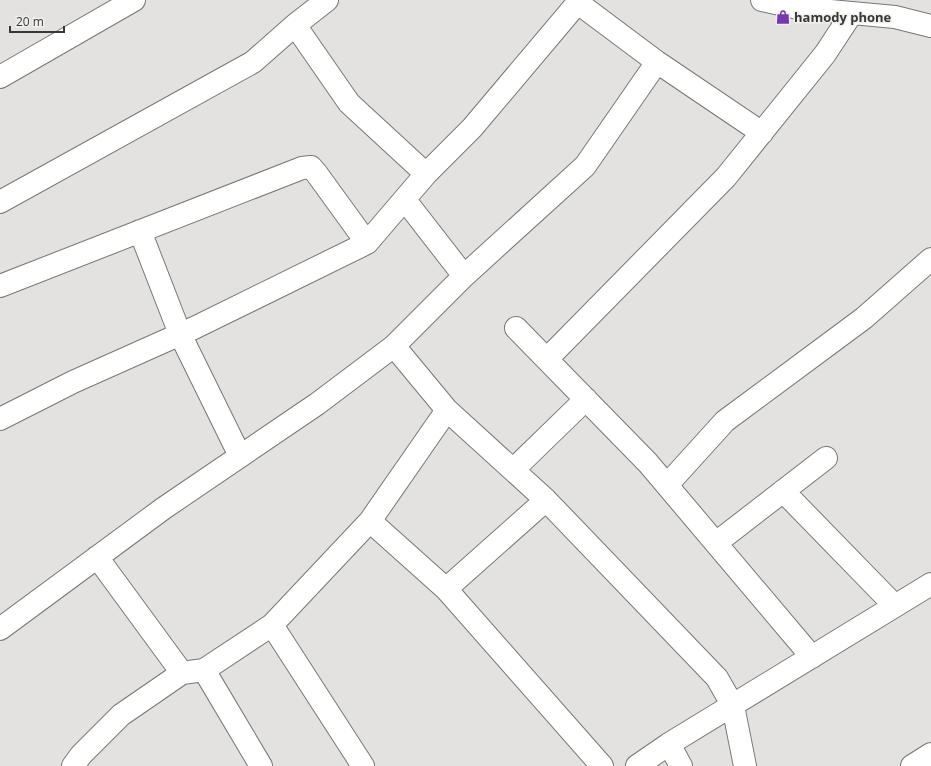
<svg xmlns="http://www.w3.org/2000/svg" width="931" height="766" font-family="'Open Sans',sans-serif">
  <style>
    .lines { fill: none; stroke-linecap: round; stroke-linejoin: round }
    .minor-casing { stroke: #787774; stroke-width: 24 }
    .minor { stroke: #fff; stroke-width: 22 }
    .labels { text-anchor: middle; stroke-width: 3; stroke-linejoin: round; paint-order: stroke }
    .poi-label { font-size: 13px; font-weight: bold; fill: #373736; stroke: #f0f0ed; text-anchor: start }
  </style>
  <rect width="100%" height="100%" fill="#e3e2e0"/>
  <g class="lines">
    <defs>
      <path id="minor" d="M 762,0 L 798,8 L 895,17 L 931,26
        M 578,3 L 657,62 L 762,133
        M 295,25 L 349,103 L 426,174
        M 0,77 L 134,0
        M 405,200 L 464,276
        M 0,202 L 253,62 L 295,25 L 327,0
        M 140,231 L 180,334 L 240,456
        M 0,286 L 302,168 L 311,167 L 317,174 L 367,243
        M 516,328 L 648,463 L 812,657
        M 394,346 L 447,410 L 546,500 L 717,678 L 733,706 L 745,766
        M 547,359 L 726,177 L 825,54 L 852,13
        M 0,419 L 73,382 L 194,328 L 367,243 L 426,174 L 472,128 L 580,0
        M 513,470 L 586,399
        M 667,485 L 725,421 L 864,318 L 931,259
        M 783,491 L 895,606
        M 370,521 L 446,589 L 602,766
        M 716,543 L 826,458
        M 97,557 L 182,673
        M 446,589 L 546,500
        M 272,625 L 363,766
        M 0,629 L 164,508 L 317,404 L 394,346 L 464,276 L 585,166 L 657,62
        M 204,670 L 261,766
        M 669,744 L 681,766
        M 73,766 L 81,755 L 121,715 L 182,673 L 204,670 L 272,625 L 370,521 L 447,410
        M 637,766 L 669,744 L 931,584
        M 912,766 L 931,754"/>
    </defs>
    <use href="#minor" class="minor-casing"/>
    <use href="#minor" class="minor"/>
  </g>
  <defs>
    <symbol id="shop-bare" viewBox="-9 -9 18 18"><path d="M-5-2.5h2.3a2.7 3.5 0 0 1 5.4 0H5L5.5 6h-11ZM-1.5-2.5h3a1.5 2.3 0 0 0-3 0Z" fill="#7638ae" stroke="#f0f0ed" stroke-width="2.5" paint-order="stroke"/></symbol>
  </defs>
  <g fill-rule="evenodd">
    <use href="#shop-bare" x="773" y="7" width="20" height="20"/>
  </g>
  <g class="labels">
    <g class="poi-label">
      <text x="794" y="22">hamody phone</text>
    </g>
  </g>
  <path d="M10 26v6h54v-6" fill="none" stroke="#373736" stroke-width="2"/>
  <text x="16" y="26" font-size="12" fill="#373736" stroke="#f0f0ed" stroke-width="3" paint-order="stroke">20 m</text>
</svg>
